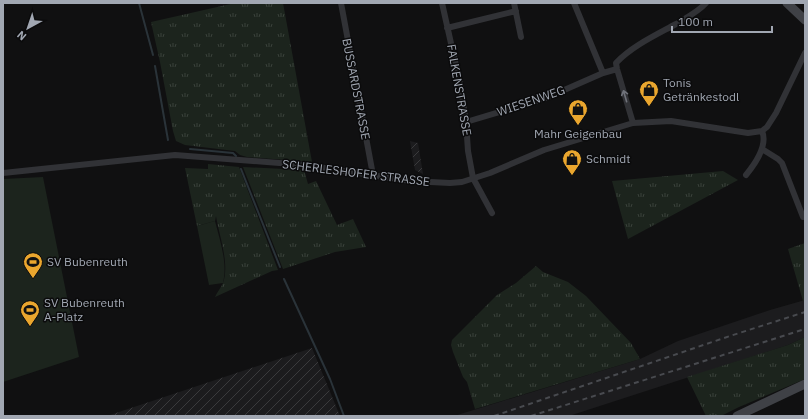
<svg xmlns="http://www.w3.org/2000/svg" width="808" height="419" font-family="'IBM Plex Sans',sans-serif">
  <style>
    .built { fill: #1c1c1e }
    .industrial { fill: url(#industrial-furrows) }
    .grass { fill: url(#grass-tufts) }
    .pitch { fill: #1c241d }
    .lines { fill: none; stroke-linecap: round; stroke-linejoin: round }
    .stream { stroke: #2a3339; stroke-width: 2 }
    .street { stroke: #313236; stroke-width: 6 }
    .secondary { stroke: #3f4146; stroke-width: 9 }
    .rail { stroke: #484a4f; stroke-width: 2; stroke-dasharray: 5 4; stroke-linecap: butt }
    .oneway { stroke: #6f727a }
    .labels { text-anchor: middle; stroke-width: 3; stroke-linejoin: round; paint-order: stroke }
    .poi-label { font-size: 12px; fill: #a1a7b2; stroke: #0b0b0c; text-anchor: start }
    .street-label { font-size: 12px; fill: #a1a7b2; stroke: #0b0b0c }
  </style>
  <defs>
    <pattern id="industrial-furrows" width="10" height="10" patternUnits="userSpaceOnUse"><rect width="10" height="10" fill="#1c1c1e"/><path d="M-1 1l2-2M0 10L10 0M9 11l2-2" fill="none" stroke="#3a3a3c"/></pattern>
    <pattern id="grass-tufts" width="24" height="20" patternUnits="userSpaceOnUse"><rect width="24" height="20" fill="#1c241d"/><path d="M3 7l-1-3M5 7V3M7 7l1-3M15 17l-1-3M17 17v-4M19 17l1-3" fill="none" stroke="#3a413b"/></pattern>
  </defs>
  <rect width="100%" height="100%" fill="#101011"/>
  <path class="built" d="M 805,300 L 805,337 L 788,345 L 569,416 L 454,416 L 640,359 L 678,341 L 770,310 Z"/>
  <path class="industrial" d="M 410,141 L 418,143 L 423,174 L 415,170 Z
    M 312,348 L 340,416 L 107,416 Z"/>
  <path class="grass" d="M 235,3 L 283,3 L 312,162 L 247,157 L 240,155 L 235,151 L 185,145 L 176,141 L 173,131 L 160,62 L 151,22 Z
    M 208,164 L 239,167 L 278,270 L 272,271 L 215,297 C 217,292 221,288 223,283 C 230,264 219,235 216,216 L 215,221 L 197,226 L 185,168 L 208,169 Z
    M 243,167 L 304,170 L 308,184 L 316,181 L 337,225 L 353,219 L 366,247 L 335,252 L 283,269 Z
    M 723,171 L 738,180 L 628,239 L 612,181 Z
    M 805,243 L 805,300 L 803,301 L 788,249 Z
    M 536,266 L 543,272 L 568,282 L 586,296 L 631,343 L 640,359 L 475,409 L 467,382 L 463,377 L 453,352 L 451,345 L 452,340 L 497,295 L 516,283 Z
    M 805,337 L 805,379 L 739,407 L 721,416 L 706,416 L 687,377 L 788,345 Z"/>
  <path class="pitch" d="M 43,177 L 79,357 L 3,382 L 3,179 Z
    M 215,221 C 220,241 228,263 223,283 L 209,285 L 197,226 Z"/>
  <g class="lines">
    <path class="stream" d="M 139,3 L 153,55
      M 155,66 L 168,140
      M 190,149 L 233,153 L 236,156
      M 241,169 L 280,267
      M 284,279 L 330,379 L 344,416"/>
    <path class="street" d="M 341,3 L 373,175
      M 442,3 L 461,88 L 466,122 L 468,151 L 473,178 L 492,213
      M 514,3 L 521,37
      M 574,3 L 603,73
      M 447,28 L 516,11
      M 466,122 L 546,98 L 603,73 L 617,69
      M 633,123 L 617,69 L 616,63 C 632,46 656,35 676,24 C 686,18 698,12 706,3
      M 762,149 L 778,159 L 782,163 L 803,217
      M 3,173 L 175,155 L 305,165 L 411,181 L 450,183 L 462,182 L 490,173 L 544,150 L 633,123 L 671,121 L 748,133 L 762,131 L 767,127 L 776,113 L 805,53
      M 746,175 C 755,164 768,145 762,131"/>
    <path class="secondary" d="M 787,3 L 805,20
      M 737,416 L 805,384"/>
    <path class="rail" d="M 494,416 L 730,336 L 805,312
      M 531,416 L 805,329"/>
  </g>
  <defs><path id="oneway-shaft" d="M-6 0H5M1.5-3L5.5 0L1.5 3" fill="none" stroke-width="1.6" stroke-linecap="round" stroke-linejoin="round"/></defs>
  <use class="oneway" href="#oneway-shaft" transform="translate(625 96) rotate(-106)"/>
  <defs>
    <symbol id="shop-pin" viewBox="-11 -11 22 30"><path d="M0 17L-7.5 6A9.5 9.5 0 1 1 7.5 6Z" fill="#eaa62e" stroke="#0b0b0c"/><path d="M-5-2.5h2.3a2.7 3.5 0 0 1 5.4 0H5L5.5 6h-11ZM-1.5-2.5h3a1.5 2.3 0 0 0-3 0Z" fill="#111"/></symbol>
    <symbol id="stadium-pin" viewBox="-11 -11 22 30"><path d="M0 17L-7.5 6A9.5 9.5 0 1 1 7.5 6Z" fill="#eaa62e" stroke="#0b0b0c"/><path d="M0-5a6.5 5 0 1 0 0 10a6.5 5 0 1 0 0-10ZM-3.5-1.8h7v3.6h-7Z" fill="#111"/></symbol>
  </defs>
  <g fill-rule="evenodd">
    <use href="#shop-pin" x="638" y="79" width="22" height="30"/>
    <use href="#shop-pin" x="567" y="98" width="22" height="30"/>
    <use href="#shop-pin" x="561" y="148" width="22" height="30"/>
    <use href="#stadium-pin" x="22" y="251" width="22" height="30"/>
    <use href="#stadium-pin" x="19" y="299" width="22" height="30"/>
  </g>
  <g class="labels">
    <g class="poi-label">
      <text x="663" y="87">Tonis<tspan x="663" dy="14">Getränkestodl</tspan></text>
      <text x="578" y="138" text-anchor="middle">Mahr Geigenbau</text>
      <text x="586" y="163">Schmidt</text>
      <text x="47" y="266">SV Bubenreuth</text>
      <text x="44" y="307">SV Bubenreuth<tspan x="44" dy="14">A-Platz</tspan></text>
    </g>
    <g class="street-label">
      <text transform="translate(356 89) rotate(79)" y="4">BUSSARDSTRASSE</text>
      <text transform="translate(459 90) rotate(80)" y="4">FALKENSTRASSE</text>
      <text transform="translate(531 101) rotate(-19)" y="4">WIESENWEG</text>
      <text transform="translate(356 173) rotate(7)" y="4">SCHERLESHOFER STRASSE</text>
    </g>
  </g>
  <rect width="808" height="419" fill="none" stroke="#a1a7b2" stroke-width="8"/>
  <g transform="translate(28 28) rotate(220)" stroke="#0b0b0c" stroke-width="3" paint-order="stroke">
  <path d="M0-3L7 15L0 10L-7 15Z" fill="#a1a7b2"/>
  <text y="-6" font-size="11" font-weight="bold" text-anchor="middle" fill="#a1a7b2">N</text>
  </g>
  <path d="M672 26v6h100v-6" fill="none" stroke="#a1a7b2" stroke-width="2"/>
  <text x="678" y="26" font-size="12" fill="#a1a7b2" stroke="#0b0b0c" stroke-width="3" paint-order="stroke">100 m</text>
</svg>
